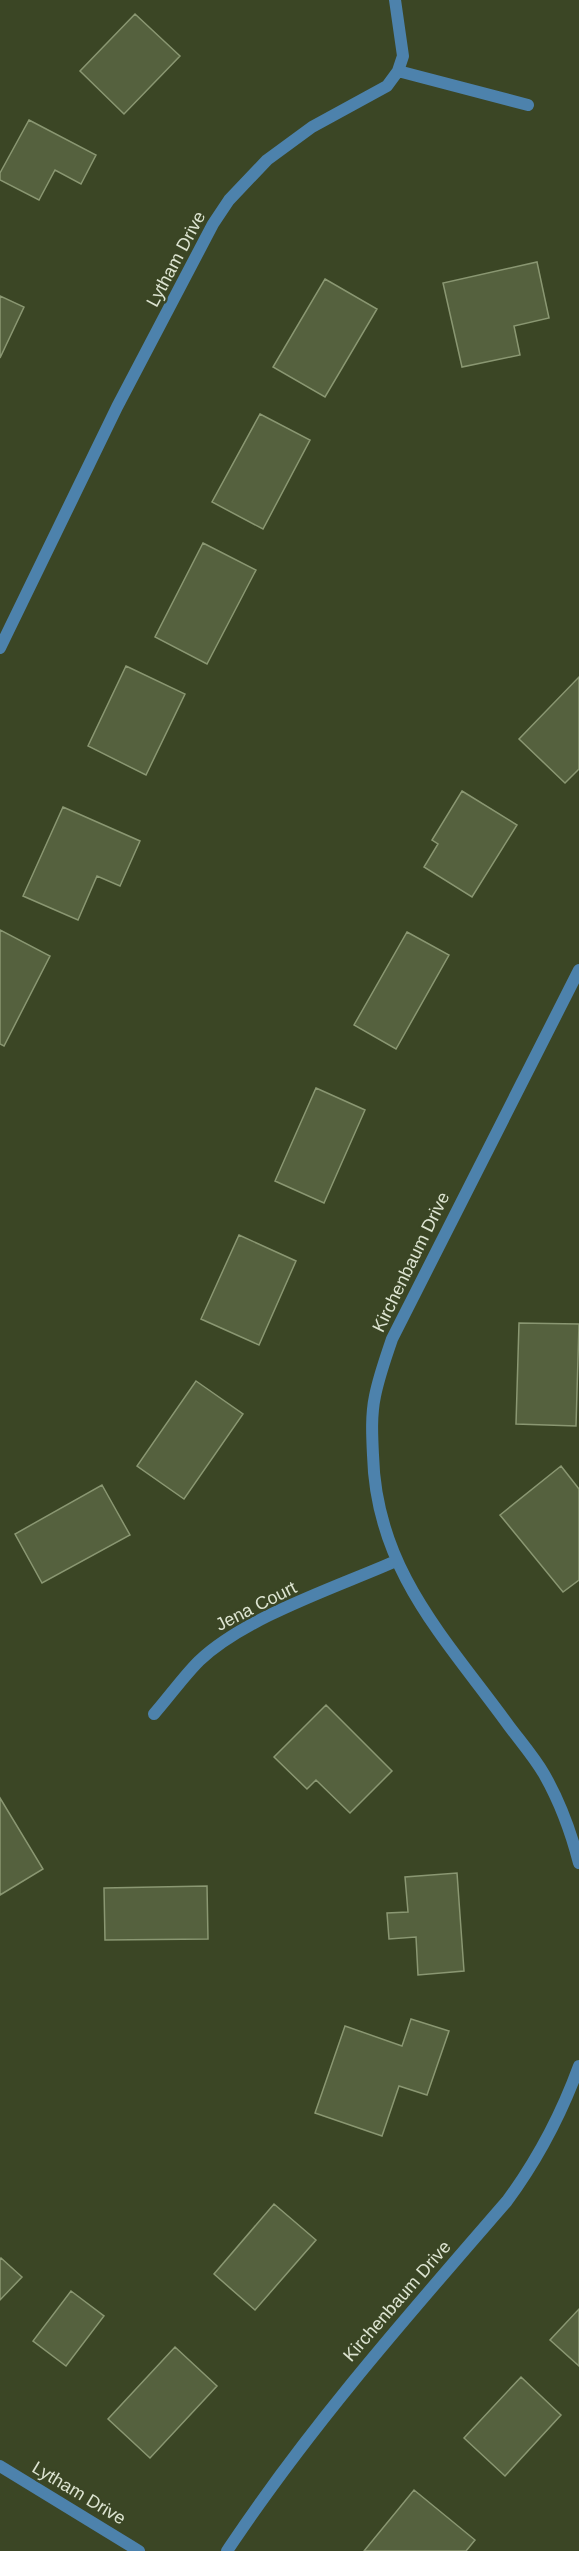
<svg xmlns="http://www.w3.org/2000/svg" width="579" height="2551" font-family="Arial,sans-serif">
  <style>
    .building { fill: #55613e; stroke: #8a9772; stroke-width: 1.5 }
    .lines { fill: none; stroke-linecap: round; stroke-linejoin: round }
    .minor { stroke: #4d82ac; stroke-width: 12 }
    .labels { text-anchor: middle; stroke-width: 4.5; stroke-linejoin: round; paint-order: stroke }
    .street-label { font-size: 18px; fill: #dde4d1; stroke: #3b4625 }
  </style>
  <rect width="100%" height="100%" fill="#3b4625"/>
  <path class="building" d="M 135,14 L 180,56 L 124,114 L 80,71 Z
    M 29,120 L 96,155 L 81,184 L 55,170 L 39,200 L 0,180 L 0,173 Z
    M 537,262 L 549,318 L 514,326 L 520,355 L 462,367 L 443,283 Z
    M 325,279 L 377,309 L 325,397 L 273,367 Z
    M 0,296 L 24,307 L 0,358 Z
    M 260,414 L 310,440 L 263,529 L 212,502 Z
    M 203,543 L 256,570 L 207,664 L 155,637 Z
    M 126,666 L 185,694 L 146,775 L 88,746 Z
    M 579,677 L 579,769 L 565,783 L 519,739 Z
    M 462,791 L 517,825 L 472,897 L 424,867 L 438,844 L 432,840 Z
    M 63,807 L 140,841 L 120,886 L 97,876 L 78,920 L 23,896 Z
    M 0,930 L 50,956 L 4,1046 L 0,1044 Z
    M 407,932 L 449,955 L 396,1049 L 354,1025 Z
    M 316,1088 L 365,1110 L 324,1203 L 275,1181 Z
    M 239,1235 L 296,1261 L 259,1345 L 201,1319 Z
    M 519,1323 L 579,1324 L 576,1426 L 516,1424 Z
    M 196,1381 L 243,1414 L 184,1499 L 137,1466 Z
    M 561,1466 L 579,1489 L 579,1580 L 563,1592 L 500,1515 Z
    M 102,1485 L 130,1535 L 42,1583 L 15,1534 Z
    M 326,1705 L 392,1771 L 350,1813 L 316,1780 L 307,1789 L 274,1757 Z
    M 0,1798 L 43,1869 L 0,1895 Z
    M 457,1873 L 464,1971 L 418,1975 L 416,1937 L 389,1939 L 387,1913 L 408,1912 L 405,1877 Z
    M 207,1886 L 208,1939 L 105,1940 L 104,1888 Z
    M 411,2019 L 449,2031 L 427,2095 L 399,2086 L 382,2136 L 315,2113 L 345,2026 L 402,2046 Z
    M 274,2204 L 316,2240 L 255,2310 L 214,2274 Z
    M 1,2258 L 22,2277 L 0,2300 L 0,2260 Z
    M 71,2291 L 104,2316 L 66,2366 L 33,2341 Z
    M 579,2309 L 579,2366 L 550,2340 Z
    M 175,2347 L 217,2386 L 150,2458 L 108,2419 Z
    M 521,2377 L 561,2415 L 505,2476 L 464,2438 Z
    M 414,2490 L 475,2540 L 466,2551 L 364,2551 Z"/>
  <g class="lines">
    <path class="minor" d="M 395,0 L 403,56 L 398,71
      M 0,648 L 117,407 L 213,224 L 229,200 L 267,160 L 312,127 L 387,86 L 398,71 L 528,105
      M 579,970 L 392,1339 C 386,1357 379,1376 375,1396 C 371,1415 372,1435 373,1455 C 376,1570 446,1639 509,1726 C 521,1742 534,1757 544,1774 C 560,1802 571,1832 579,1863
      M 154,1714 C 169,1697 183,1677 199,1661 C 245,1617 337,1587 396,1561
      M 0,2466 L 139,2551
      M 227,2551 C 310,2426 409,2314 507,2201 C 538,2159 561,2115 579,2066"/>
  </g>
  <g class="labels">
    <g class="street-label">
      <text transform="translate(176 259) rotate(-62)" y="6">Lytham Drive</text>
      <text transform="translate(411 1262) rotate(-64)" y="6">Kirchenbaum Drive</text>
      <text transform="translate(256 1606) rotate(-27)" y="6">Jena Court</text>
      <text transform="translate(397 2301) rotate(-49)" y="6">Kirchenbaum Drive</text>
      <text transform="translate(79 2493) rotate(31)" y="6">Lytham Drive</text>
    </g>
  </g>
</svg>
